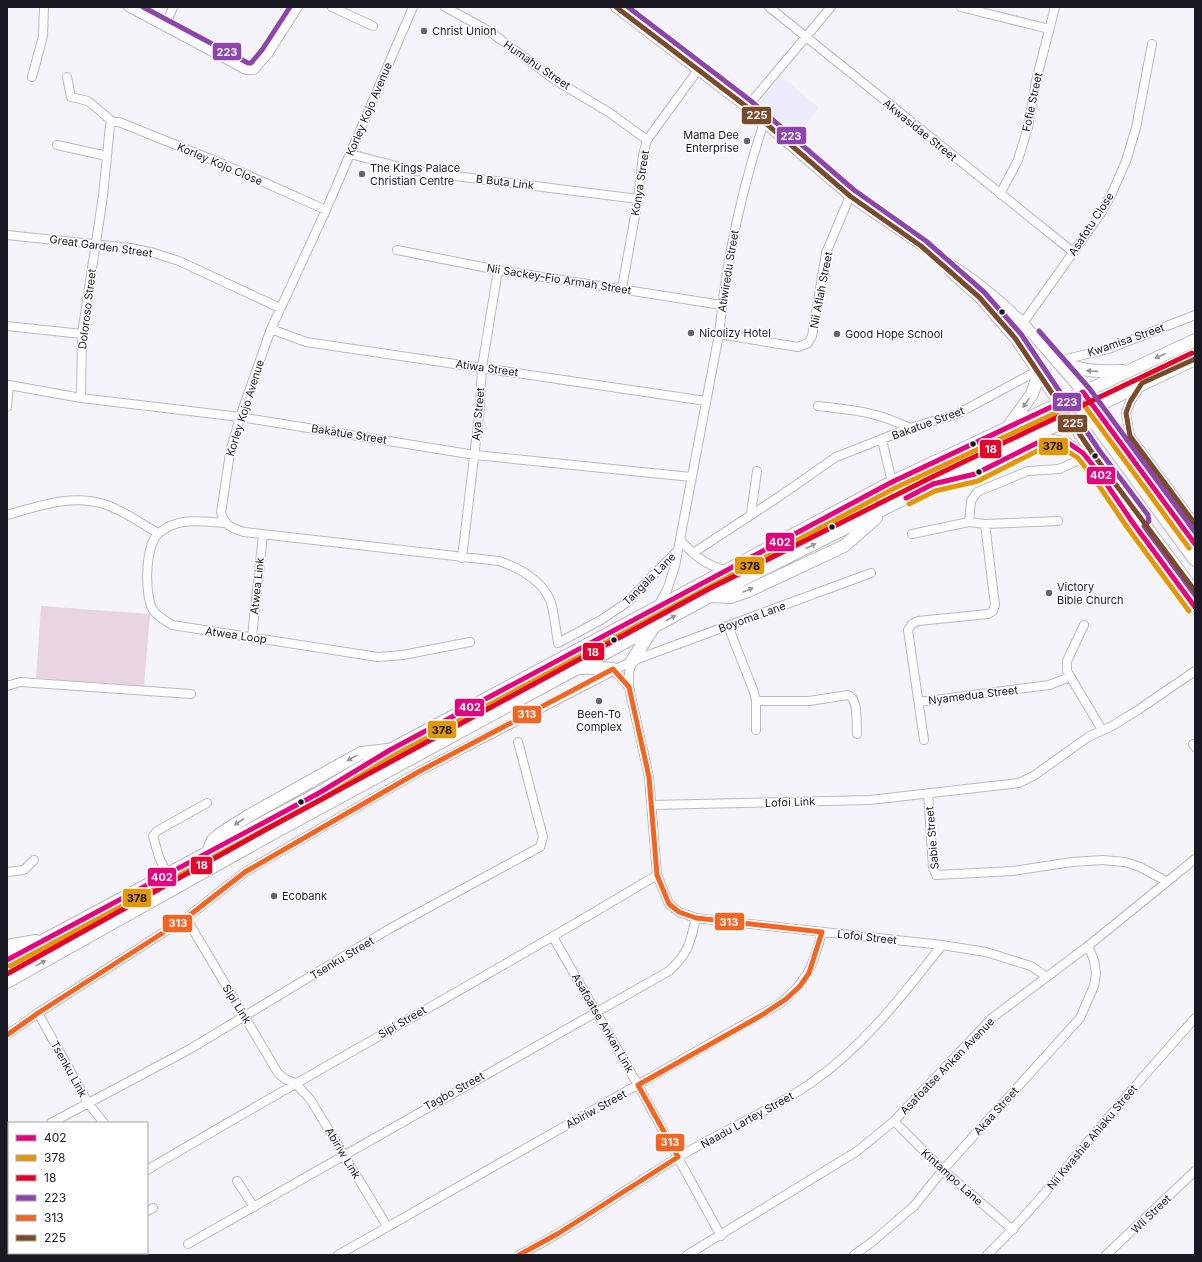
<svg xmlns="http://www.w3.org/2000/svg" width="1202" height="1262" font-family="Inter,sans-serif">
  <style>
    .built { fill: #edecfc }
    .green { fill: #e9d4e1 }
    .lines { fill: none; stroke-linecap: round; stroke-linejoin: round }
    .minor-casing { stroke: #bab9c2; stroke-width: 10 }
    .major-casing { stroke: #bab9c2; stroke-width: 12 }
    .highway-casing { stroke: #bab9c2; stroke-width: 14 }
    .minor { stroke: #fefdfe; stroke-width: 8 }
    .major { stroke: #fefdfe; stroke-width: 10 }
    .highway { stroke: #fefdfe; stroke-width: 12 }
    .bus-1-casing { stroke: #fff; stroke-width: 8 }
    .bus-2-casing { stroke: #fff; stroke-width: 8 }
    .bus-3-casing { stroke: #fff; stroke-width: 8 }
    .bus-4-casing { stroke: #fff; stroke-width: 8 }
    .bus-5-casing { stroke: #fff; stroke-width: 8 }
    .bus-6-casing { stroke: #fff; stroke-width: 8 }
    .bus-1 { stroke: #e5007d; stroke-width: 5 }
    .bus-2 { stroke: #e19804; stroke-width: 5 }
    .bus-3 { stroke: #e4002b; stroke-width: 5 }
    .bus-4 { stroke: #8e44ad; stroke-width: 5 }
    .bus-5 { stroke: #f26522; stroke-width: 5 }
    .bus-6 { stroke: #7a4b2a; stroke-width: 5 }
    .oneway { fill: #97969b }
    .poi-dot { fill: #66656f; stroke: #fff; stroke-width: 1.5 }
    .bus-dot { fill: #191823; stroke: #fff; stroke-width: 1.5 }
    .labels { text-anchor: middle; stroke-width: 3; stroke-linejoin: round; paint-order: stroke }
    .poi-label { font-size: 11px; fill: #191823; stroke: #fff; text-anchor: start }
    .street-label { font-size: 11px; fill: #191823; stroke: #fff }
    .line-badge { stroke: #fff; stroke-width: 1.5 }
    .badge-label { font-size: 11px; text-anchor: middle; font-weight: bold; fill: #fff }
    .pale-badge-label { font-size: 11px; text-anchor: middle; font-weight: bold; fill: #111 }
  </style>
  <rect width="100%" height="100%" fill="#f5f4fb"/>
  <path class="built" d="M 781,76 L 819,108 L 792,141 L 753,109 Z"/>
  <path class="green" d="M 41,606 L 150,614 L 144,686 L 36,678 Z"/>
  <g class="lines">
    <defs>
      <path id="minor" d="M 128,7 L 246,70 L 254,70 L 268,54 L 298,7
        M 332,7 L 373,26
        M 413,7 L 326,210 L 271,329 L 240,417 L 230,453 L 221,513 C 225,526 232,528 244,532 L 499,561 C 519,568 541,579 550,600 C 554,609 556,632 558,643 L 601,620 L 626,603 L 678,550
        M 445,7 L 489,31 L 555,80 L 610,113 L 647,140
        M 769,7 L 1073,252
        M 961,7 L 1049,29
        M 165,27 L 173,7
        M 32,77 L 43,36 L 44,7
        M 67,77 L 71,97 L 88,101 L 113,122
        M 747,107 L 831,7
        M 57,145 L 107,156
        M 350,154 L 416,171 L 638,199
        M 1000,194 L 1018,160 L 1028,127 L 1036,81 L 1055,7
        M 7,235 L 131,248 L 154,253 L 179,261 L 280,308
        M 397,250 L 498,270 L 722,305
        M 622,288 L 638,199 L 643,155 L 647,140 L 698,70
        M 1023,323 L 1101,213 L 1112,193 L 1126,161 L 1136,128 L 1152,44
        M 7,326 L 82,334
        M 271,329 L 306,342 L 706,401
        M 719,334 L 798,347 L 808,343 L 812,336 L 826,253 L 850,196
        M 1058,361 L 1108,349 L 1195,315
        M 1140,387 L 1130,402 L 1126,413 L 1130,436 L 1195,524
        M 81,398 L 82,334 L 103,196 L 110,125 L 113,122 L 119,122 L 223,164 L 326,210
        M 818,406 C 854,410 877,412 910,428
        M 7,407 L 9,385 L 81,398 L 240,417 L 475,455 L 691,477
        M 882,440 L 892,482
        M 945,482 L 975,474 L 1037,443 L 1053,439 L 1067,442 L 1083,453 L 1099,473 L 1133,523 L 1195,607
        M 751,514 L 757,471
        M 7,515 C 39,506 73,493 107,505 C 124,511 142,524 158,533
        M 969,522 L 971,501 L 977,492 L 1028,471 L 1059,469 L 1086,457
        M 224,523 C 201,521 178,517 159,533 C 145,544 144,595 153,610 C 157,616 166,621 172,625 L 378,657 L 403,655 L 470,642
        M 912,534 L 969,522 L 985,524 L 1058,521
        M 680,540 C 694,555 705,565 725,570
        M 693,553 L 780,496 L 836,457 L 910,428 L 957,414 L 1037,371
        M 462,558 L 480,407 L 482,367 L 498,270
        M 658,606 L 667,590 L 675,566 L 719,334 C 726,262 741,191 764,122
        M 1084,625 L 1067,661 L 1067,671 L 1102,730
        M 728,626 L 754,692 L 756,701 L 756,730
        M 252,637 L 263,535
        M 632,661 L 629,673 L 629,687 L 649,777 L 657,875 L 669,904 L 679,912 L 696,918 L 942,945 L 986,952 L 1031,966 L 1047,977
        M 613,669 L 629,687
        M 7,686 L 20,682 L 191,694
        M 756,701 L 809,701 L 848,695 C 859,699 856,723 857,734
        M 919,702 L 1049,685 L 1070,677
        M 924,740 L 908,630 L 912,624 L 918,621 L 988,614 L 993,611 L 995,605 L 985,524
        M 1193,744 L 1195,747
        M 928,793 L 933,867 L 936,875 L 1013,871 L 1072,862 L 1103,860 L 1125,862 L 1140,867 L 1166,881
        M 652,805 L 870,800 L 1019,783 L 1035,775 L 1088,737 L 1112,726 L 1138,710 L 1195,671
        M 7,872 L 24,870 L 34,860
        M 167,874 L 159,857 L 153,836 L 157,831 L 207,803
        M 186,918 L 278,1073 L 285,1079 L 295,1083 L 310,1099 L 387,1226
        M 553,937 L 638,1085 L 721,1236
        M 38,1013 L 88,1103 L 104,1123
        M 7,1035 L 38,1013 L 186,918 L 245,872 L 420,771 L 632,661 L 871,573
        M 894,1121 L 943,1170 L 1013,1230
        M 51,1123 L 190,1049 L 389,929 L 540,847 L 543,837 L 518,742
        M 7,1145 L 9,1144
        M 147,1170 C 316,1070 489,976 657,875
        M 237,1181 L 254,1207
        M 147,1211 L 153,1208
        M 188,1244 L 669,971 C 689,953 690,943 696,918
        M 63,1255 L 67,1253
        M 338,1255 L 778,1005 C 807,982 813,967 822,932
        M 519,1255 C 574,1227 624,1190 677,1158 C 721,1131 769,1112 811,1083 C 864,1046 903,995 942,945
        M 687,1255 L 856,1152 L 894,1121 L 992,1018 L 1088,946 L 1195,859
        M 854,1255 L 872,1242 L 914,1206 L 943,1170 L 1080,1018 L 1094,986 L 1096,973 L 1094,960 L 1088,946
        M 987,1255 C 1027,1216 1060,1175 1096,1132 C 1128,1094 1161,1056 1195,1018
        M 1106,1255 L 1195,1171"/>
      <path id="major" d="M 616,7 L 747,107 L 850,196 L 973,280 L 998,300 L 1023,323 L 1083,392 L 1195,544
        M 950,271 L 979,297 L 1015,338 L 1093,454 L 1195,591"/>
      <path id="highway" d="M 1057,361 C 1081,371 1097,372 1123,371
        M 1058,404 L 1072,406 L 1086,411 L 1195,560
        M 1009,426 L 1032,394 L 1039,374
        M 1080,434 C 1081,424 1086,420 1095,424
        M 711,596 L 730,597 L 748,591 L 844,546 L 876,518
        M 632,661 L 653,628
        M 579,668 L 598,668 L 613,669
        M 208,852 L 213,840 L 220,834 L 250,815 L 361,753 L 388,750
        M 7,946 L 36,941
        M 7,960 L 319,793 L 390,750 L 892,482 L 1195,340
        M 7,982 L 268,836 L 710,596 L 933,484 L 1195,359"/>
    </defs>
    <use href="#minor" class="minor-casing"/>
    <use href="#major" class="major-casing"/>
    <use href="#highway" class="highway-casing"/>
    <use href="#minor" class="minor"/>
    <use href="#major" class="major"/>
    <use href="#highway" class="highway"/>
    <defs>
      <path id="bus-1" d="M 906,498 L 933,484 L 975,474 L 1037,443 L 1053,439 L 1067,442 L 1083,453 L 1099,473 L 1133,523 L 1195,607
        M 7,960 L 319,793 L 390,750 L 892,482 L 1083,392 L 1195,544"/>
      <path id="bus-2" d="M 909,504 L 935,491 L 978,481 L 1039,450 L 1053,446 L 1064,449 L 1078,458 L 1093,477 L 1127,527 L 1189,611
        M 10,966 L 322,799 L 393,756 L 895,488 L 1081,401 L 1189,548"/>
      <path id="bus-3" d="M 7,974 L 265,830 L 707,590 L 930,478 L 1192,353"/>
      <path id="bus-4" d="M 143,7 L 248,63 L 251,63 L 262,50 L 290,7
        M 628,7 L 751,101 L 854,190 L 926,241 L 984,292 L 1021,334 L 1099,450 L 1148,515 L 1149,521 L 1144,526 L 1195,595
        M 1039,331 L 1089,388 L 1195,532"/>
      <path id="bus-5" d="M 7,1035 L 38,1013 L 186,918 L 245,872 L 420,771 L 613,669 L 629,687 L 649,777 L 657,875 L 669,904 L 679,912 L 696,918 L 822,932 L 809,973 L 800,986 L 786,999 L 762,1015 L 638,1085 L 678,1157 L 559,1233 L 519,1255"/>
      <path id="bus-6" d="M 616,7 L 747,107 L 850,196 L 921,246 L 979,297 L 1015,338 L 1093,454 L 1195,591
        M 1195,359 L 1142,383 L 1130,402 L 1126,413 L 1130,436 L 1195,524"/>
    </defs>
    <use href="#bus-1" class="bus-1-casing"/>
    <use href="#bus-2" class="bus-2-casing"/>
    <use href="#bus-3" class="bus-3-casing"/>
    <use href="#bus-4" class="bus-4-casing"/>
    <use href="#bus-5" class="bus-5-casing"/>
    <use href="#bus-6" class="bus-6-casing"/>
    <use href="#bus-1" class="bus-1"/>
    <use href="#bus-2" class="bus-2"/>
    <use href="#bus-3" class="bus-3"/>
    <use href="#bus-4" class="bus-4"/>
    <use href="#bus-5" class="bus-5"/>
    <use href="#bus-6" class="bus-6"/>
  </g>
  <defs><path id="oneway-solid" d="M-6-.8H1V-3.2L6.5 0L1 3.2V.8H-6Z"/></defs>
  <g class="oneway">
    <use href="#oneway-solid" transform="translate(1160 356) rotate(155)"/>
    <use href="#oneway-solid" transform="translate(1092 371) rotate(-176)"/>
    <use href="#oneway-solid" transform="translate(1026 403) rotate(125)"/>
    <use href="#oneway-solid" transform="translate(811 546) rotate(-27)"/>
    <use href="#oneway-solid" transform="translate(748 590) rotate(-22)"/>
    <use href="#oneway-solid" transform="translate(671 618) rotate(-29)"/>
    <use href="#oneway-solid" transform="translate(352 758) rotate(151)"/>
    <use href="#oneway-solid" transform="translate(239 822) rotate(147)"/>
    <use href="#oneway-solid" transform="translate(41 963) rotate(-29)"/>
  </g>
  <g class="poi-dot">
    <circle cx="424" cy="31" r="4"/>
    <circle cx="747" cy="141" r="4"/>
    <circle cx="362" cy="174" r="4"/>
    <circle cx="691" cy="333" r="4"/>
    <circle cx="837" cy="334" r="4"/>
    <circle cx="1049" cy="593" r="4"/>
    <circle cx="599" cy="701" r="4"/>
    <circle cx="274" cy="896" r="4"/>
  </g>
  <g class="bus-dot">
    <circle cx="1002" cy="312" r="3.5"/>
    <circle cx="973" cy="444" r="3.5"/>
    <circle cx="1095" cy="456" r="3.5"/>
    <circle cx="979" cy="472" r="3.5"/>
    <circle cx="832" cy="527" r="3.5"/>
    <circle cx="614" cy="640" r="3.5"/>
    <circle cx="301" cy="802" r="3.5"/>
  </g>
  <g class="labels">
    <g class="poi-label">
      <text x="432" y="35">Christ Union</text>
      <text x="739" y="139" text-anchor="end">Mama Dee<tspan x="739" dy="13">Enterprise</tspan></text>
      <text x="370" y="172">The Kings Palace<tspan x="370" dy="13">Christian Centre</tspan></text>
      <text x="699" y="337">Nicolizy Hotel</text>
      <text x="845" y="338">Good Hope School</text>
      <text x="1057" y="591">Victory<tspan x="1057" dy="13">Bible Church</tspan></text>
      <text x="599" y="718" text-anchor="middle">Been-To<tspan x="599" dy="13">Complex</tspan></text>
      <text x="282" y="900">Ecobank</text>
    </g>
    <g class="street-label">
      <text transform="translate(537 65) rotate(34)" y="4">Humahu Street</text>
      <text transform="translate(1032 102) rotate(-78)" y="4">Fofie Street</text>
      <text transform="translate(369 109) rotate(-67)" y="4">Korley Kojo Avenue</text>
      <text transform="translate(920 130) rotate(39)" y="4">Akwasidae Street</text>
      <text transform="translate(220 164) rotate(23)" y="4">Korley Kojo Close</text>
      <text transform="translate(505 182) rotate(7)" y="4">B Buta Link</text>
      <text transform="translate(640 183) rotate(-81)" y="4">Konya Street</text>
      <text transform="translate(1091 224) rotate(-57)" y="4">Asafotu Close</text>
      <text transform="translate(101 246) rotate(8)" y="4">Great Garden Street</text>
      <text transform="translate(728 271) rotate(-81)" y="4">Atiwiredu Street</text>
      <text transform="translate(559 279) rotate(9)" y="4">Nii Sackey-Fio Armah Street</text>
      <text transform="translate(821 290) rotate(-79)" y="4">Nii Aflah Street</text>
      <text transform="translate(87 309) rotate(-83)" y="4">Doloroso Street</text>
      <text transform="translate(1126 340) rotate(-19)" y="4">Kwamisa Street</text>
      <text transform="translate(487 368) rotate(8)" y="4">Atiwa Street</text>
      <text transform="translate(245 408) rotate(-72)" y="4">Korley Kojo Avenue</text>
      <text transform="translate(478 414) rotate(-85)" y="4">Aya Street</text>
      <text transform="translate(928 423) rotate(-20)" y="4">Bakatue Street</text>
      <text transform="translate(349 434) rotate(9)" y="4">Bakatue Street</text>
      <text transform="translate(649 579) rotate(-45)" y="4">Tangala Lane</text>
      <text transform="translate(257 586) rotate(-84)" y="4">Atwea Link</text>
      <text transform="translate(752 617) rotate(-20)" y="4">Boyoma Lane</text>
      <text transform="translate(236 635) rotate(8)" y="4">Atwea Loop</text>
      <text transform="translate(973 695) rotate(-7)" y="4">Nyamedua Street</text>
      <text transform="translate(790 802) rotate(-2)" y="4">Lofoi Link</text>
      <text transform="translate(932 838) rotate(-95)" y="4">Sabie Street</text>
      <text transform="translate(867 937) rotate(6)" y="4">Lofoi Street</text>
      <text transform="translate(342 958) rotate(-31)" y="4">Tsenku Street</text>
      <text transform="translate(237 1004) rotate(58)" y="4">Sipi Link</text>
      <text transform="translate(402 1022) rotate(-30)" y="4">Sipi Street</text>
      <text transform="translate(603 1023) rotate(60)" y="4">Asafoatse Ankan Link</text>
      <text transform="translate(947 1066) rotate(-46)" y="4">Asafoatse Ankan Avenue</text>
      <text transform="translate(69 1069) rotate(61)" y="4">Tsenku Link</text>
      <text transform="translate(454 1091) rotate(-29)" y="4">Tagbo Street</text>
      <text transform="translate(596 1109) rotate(-29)" y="4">Abiriw Street</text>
      <text transform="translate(996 1111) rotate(-48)" y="4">Akaa Street</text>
      <text transform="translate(747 1120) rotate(-29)" y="4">Naadu Lartey Street</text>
      <text transform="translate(1092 1137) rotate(-50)" y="4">Nii Kwashie Ahiaku Street</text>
      <text transform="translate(343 1153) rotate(59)" y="4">Abiriw Link</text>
      <text transform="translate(952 1177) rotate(42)" y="4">Kintampo Lane</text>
      <text transform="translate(1151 1214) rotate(-44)" y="4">Wli Street</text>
    </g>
  </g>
  <g class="line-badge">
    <rect x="212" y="42" width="30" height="19" rx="4" fill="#8e44ad"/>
    <rect x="741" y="106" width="31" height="19" rx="4" fill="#7a4b2a"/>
    <rect x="776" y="126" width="31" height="19" rx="4" fill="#8e44ad"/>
    <rect x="1052" y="392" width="30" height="20" rx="4" fill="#8e44ad"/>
    <rect x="1057" y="414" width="31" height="19" rx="4" fill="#7a4b2a"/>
    <rect x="1038" y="437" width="31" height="19" rx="4" fill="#e19804"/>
    <rect x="979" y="439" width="23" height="20" rx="4" fill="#e4002b"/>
    <rect x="1086" y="466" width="30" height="19" rx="4" fill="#e5007d"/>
    <rect x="765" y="532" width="30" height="20" rx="4" fill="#e5007d"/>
    <rect x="734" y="556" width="31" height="19" rx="4" fill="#e19804"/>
    <rect x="582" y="642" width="23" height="19" rx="4" fill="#e4002b"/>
    <rect x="454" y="698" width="31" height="19" rx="4" fill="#e5007d"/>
    <rect x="512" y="705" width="30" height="19" rx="4" fill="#f26522"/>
    <rect x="427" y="720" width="30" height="19" rx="4" fill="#e19804"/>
    <rect x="190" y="856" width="23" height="19" rx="4" fill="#e4002b"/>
    <rect x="147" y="867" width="30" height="20" rx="4" fill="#e5007d"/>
    <rect x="122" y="888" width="30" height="20" rx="4" fill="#e19804"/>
    <rect x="714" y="912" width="31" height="19" rx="4" fill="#f26522"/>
    <rect x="162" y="914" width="31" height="19" rx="4" fill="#f26522"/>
    <rect x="655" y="1133" width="30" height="19" rx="4" fill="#f26522"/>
  </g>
  <g class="badge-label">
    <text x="227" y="56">223</text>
    <text x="757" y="119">225</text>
    <text x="791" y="140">223</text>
    <text x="1067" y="406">223</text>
    <text x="1073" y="427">225</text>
    <text x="991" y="453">18</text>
    <text x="1101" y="479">402</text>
    <text x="780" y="546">402</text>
    <text x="593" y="656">18</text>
    <text x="470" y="711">402</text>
    <text x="527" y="718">313</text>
    <text x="202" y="869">18</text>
    <text x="162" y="881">402</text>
    <text x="729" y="926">313</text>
    <text x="178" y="927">313</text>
    <text x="670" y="1146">313</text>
  </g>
  <g class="pale-badge-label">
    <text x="1053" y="450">378</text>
    <text x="750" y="570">378</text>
    <text x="442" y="734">378</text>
    <text x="137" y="902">378</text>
  </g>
  <rect width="1202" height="1262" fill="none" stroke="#191823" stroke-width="16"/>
  <rect x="8" y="1122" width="140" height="132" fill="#ffffff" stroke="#a3a3a7"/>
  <rect x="16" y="1135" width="20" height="6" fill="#e5007d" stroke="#a3a3a7"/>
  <text x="44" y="1142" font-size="12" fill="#191823">402</text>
  <rect x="16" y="1155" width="20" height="6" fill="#e19804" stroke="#a3a3a7"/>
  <text x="44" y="1162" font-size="12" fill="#191823">378</text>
  <rect x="16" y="1175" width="20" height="6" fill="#e4002b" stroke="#a3a3a7"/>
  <text x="44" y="1182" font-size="12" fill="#191823">18</text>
  <rect x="16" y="1195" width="20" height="6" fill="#8e44ad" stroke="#a3a3a7"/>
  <text x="44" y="1202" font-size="12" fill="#191823">223</text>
  <rect x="16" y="1215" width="20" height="6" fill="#f26522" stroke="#a3a3a7"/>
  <text x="44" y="1222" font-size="12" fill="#191823">313</text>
  <rect x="16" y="1235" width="20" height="6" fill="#7a4b2a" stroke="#a3a3a7"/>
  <text x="44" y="1242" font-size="12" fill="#191823">225</text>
</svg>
